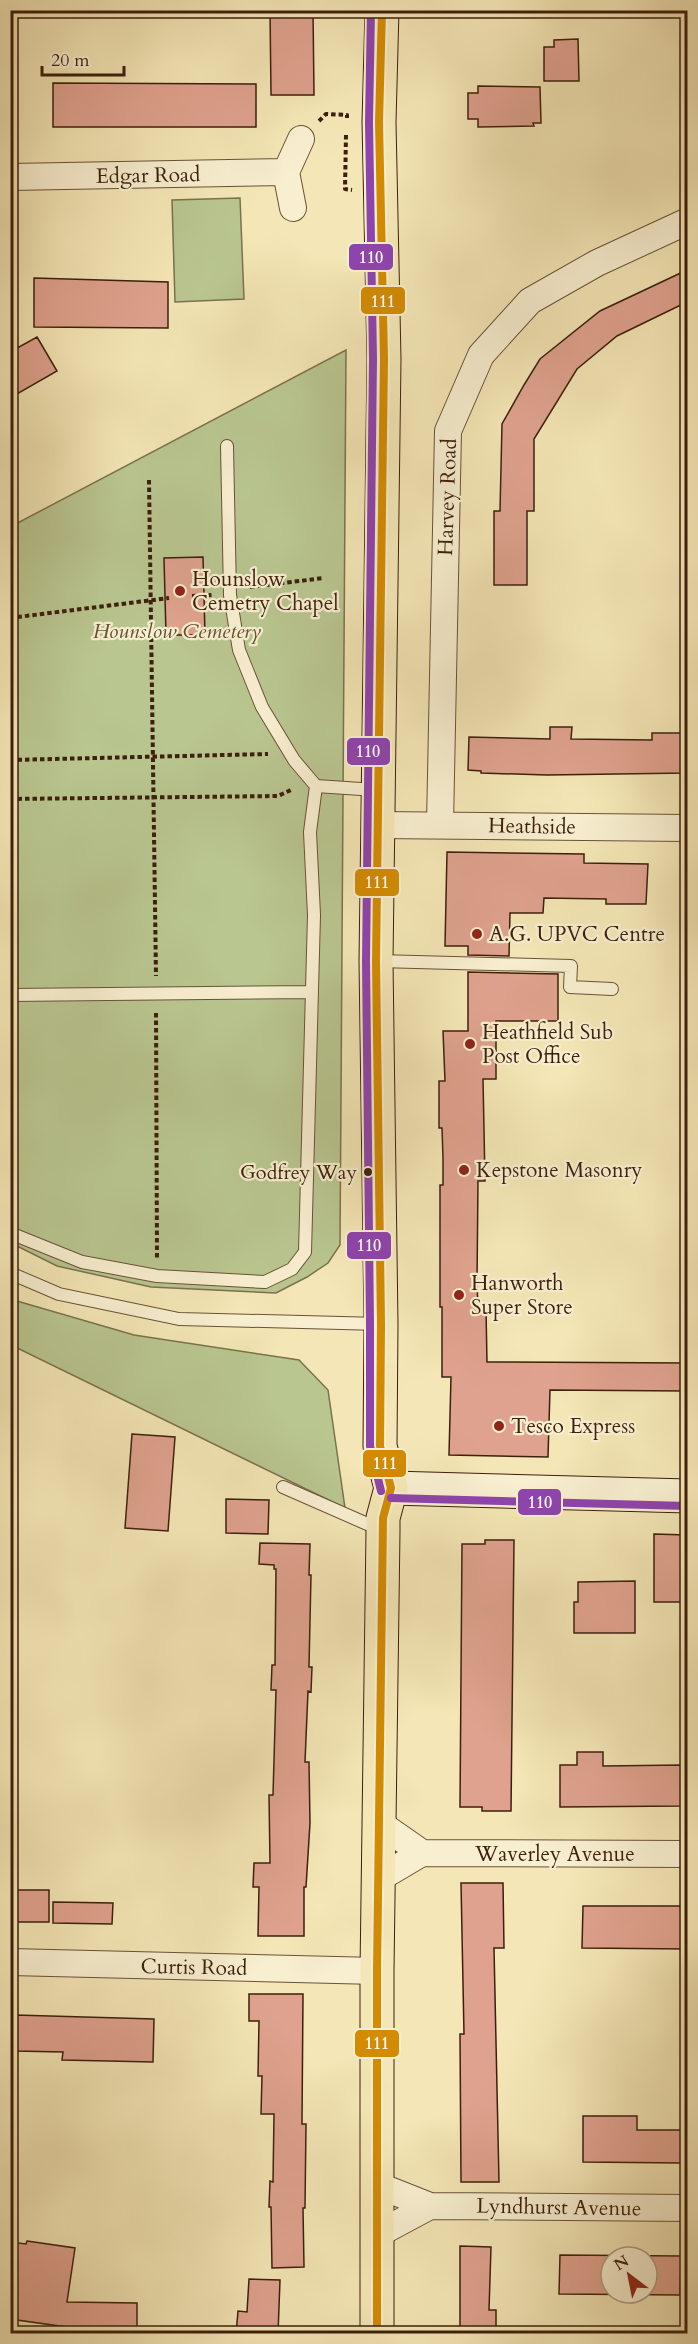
<svg xmlns="http://www.w3.org/2000/svg" width="698" height="2344" font-family="Cardo,serif">
  <style>
    .green { fill: #b9c690; stroke: #7b724e; stroke-width: 1.5 }
    .building { fill: #dfa28e; stroke: #3d1f0c; stroke-width: 1.5; fill-rule: evenodd }
    .lines { fill: none; stroke-linecap: round; stroke-linejoin: round }
    .lane-casing { stroke: #6b5136; stroke-width: 14 }
    .street-casing { stroke: #6b5136; stroke-width: 28 }
    .secondary-casing { stroke: #3d1f0c; stroke-width: 35 }
    .primary-casing { stroke: #3d1f0c; stroke-width: 35 }
    .path { stroke: #3d1f0c; stroke-width: 4; stroke-dasharray: 4.5 3; stroke-linecap: butt }
    .lane { stroke: #f8efd0; stroke-width: 12 }
    .street { stroke: #f8efd0; stroke-width: 26 }
    .secondary { stroke: #f8efd0; stroke-width: 33 }
    .primary { stroke: #f4e6b6; stroke-width: 33 }
    .bus-1-casing { stroke: #f8efd0; stroke-width: 12 }
    .bus-2-casing { stroke: #f8efd0; stroke-width: 12 }
    .bus-1 { stroke: #d28b02; stroke-width: 8 }
    .bus-2 { stroke: #8e44ad; stroke-width: 8 }
    .poi-dot { fill: #8f2418; stroke: #f8efd0; stroke-width: 2 }
    .bus-dot { fill: #3d1f0c; stroke: #f8efd0; stroke-width: 2 }
    .labels { text-anchor: middle; stroke-width: 4.5; stroke-linejoin: round; paint-order: stroke }
    .bus-label { font-size: 20px; fill: #3d1f0c; stroke: #f8efd0; text-anchor: end }
    .street-label { font-size: 21px; fill: #3d1f0c; stroke: #f8efd0 }
    .poi-label { font-size: 21px; fill: #3d1f0c; stroke: #f8efd0; text-anchor: start }
    .park-label { font-size: 21px; font-style: italic; fill: #625134; stroke: #f8efd0 }
    .line-badge { stroke: #f8efd0; stroke-width: 2 }
    .badge-label { font-size: 16px; text-anchor: middle; font-weight: bold; fill: #fff }
  </style>
  <rect width="100%" height="100%" fill="#f4e6b6"/>
  <filter id="stains"><feTurbulence type="fractalNoise" baseFrequency=".00333" numOctaves="4"/><feColorMatrix values="0 0 0 0 .2 0 0 0 0 .09 0 0 0 0 .02 0 0 0 .5 -.17"/></filter>
  <radialGradient id="worn" r=".72"><stop offset=".6" stop-color="#630" stop-opacity="0"/><stop offset="1" stop-color="#630" stop-opacity=".3"/></radialGradient>
  <path class="green" d="M 240,198 L 244,299 L 175,302 L 172,200 Z
    M 346,350 L 340,1245 L 328,1263 L 307,1277 L 276,1293 L 151,1287 L 57,1266 L 11,1243 L 10,527 Z
    M 10,1299 L 134,1335 L 299,1360 L 328,1390 L 345,1508 L 11,1345 Z"/>
  <path class="building" d="M 270,10 L 313,10 L 314,95 L 271,95 Z
    M 578,39 L 579,81 L 544,81 L 544,47 L 554,47 L 554,40 Z
    M 53,83 L 256,84 L 256,127 L 53,127 Z
    M 478,86 L 540,87 L 541,123 L 533,123 L 534,126 L 478,127 L 478,119 L 468,119 L 468,93 L 478,93 Z
    M 687,270 L 687,302 L 617,336 L 577,369 L 534,439 L 534,511 L 527,511 L 527,585 L 494,585 L 494,511 L 500,511 L 502,424 L 524,385 L 540,359 L 600,311 Z
    M 34,278 L 168,282 L 168,328 L 34,327 Z
    M 37,337 L 57,371 L 10,398 L 10,352 Z
    M 203,557 L 205,635 L 166,635 L 164,558 Z
    M 550,727 L 572,727 L 571,739 L 652,740 L 652,733 L 687,733 L 687,773 L 547,775 L 481,773 L 481,771 L 468,770 L 469,737 L 550,739 Z
    M 447,852 L 584,854 L 584,863 L 648,864 L 646,904 L 606,904 L 606,899 L 544,898 L 543,913 L 510,913 L 509,956 L 468,955 L 468,946 L 445,946 Z
    M 468,972 L 558,974 L 558,1021 L 496,1021 L 496,1079 L 483,1079 L 485,1181 L 478,1181 L 477,1282 L 478,1309 L 486,1309 L 487,1362 L 687,1363 L 687,1391 L 550,1390 L 548,1457 L 449,1455 L 451,1377 L 442,1377 L 442,1307 L 440,1307 L 440,1185 L 443,1185 L 443,1158 L 442,1128 L 439,1128 L 439,1081 L 445,1081 L 443,1031 L 468,1031 Z
    M 132,1434 L 175,1437 L 168,1531 L 125,1528 Z
    M 226,1499 L 269,1500 L 268,1534 L 226,1533 Z
    M 654,1534 L 687,1535 L 687,1602 L 654,1602 Z
    M 485,1540 L 514,1540 L 511,1811 L 482,1811 L 482,1807 L 460,1807 L 462,1544 L 485,1544 Z
    M 260,1543 L 310,1544 L 309,1575 L 311,1575 L 309,1667 L 312,1667 L 311,1692 L 308,1691 L 305,1762 L 309,1762 L 310,1823 L 306,1887 L 304,1887 L 304,1936 L 258,1936 L 259,1887 L 253,1887 L 254,1863 L 270,1863 L 269,1795 L 273,1795 L 276,1690 L 271,1690 L 272,1665 L 275,1665 L 276,1569 L 274,1569 L 274,1565 L 259,1564 Z
    M 635,1581 L 635,1633 L 574,1633 L 574,1602 L 578,1602 L 578,1582 Z
    M 577,1752 L 603,1752 L 603,1766 L 682,1765 L 682,1806 L 560,1807 L 560,1765 L 577,1765 Z
    M 461,1883 L 503,1883 L 504,1948 L 494,1948 L 499,2182 L 461,2182 L 460,2034 L 464,2034 Z
    M 11,1890 L 49,1890 L 49,1922 L 12,1922 Z
    M 53,1902 L 113,1903 L 112,1924 L 53,1923 Z
    M 583,1906 L 687,1906 L 687,1949 L 582,1948 Z
    M 249,1994 L 303,1994 L 302,2124 L 306,2124 L 305,2208 L 303,2208 L 304,2267 L 272,2268 L 271,2207 L 269,2207 L 270,2181 L 273,2182 L 274,2114 L 261,2114 L 262,2076 L 258,2076 L 259,2021 L 249,2021 Z
    M 15,2015 L 154,2019 L 153,2062 L 62,2060 L 63,2052 L 14,2051 Z
    M 583,2116 L 637,2116 L 637,2130 L 687,2130 L 687,2157 L 681,2157 L 681,2163 L 583,2162 Z
    M 27,2241 L 75,2248 L 67,2302 L 137,2303 L 137,2334 L 88,2334 L 88,2330 L 10,2319 L 10,2242 L 26,2244 Z
    M 460,2246 L 491,2247 L 489,2310 L 496,2310 L 496,2334 L 460,2334 Z
    M 560,2255 L 681,2256 L 680,2295 L 559,2294 ZM 611,2257 L 647,2257 L 647,2293 L 611,2293 Z
    M 249,2279 L 280,2280 L 278,2334 L 236,2334 L 238,2311 L 247,2312 Z"/>
  <g class="lines">
    <defs>
      <path id="lane" d="M 227,446 L 230,595 L 239,650 L 262,707 L 294,760 L 316,786 L 376,790
        M 378,961 L 571,966 L 570,987 L 612,989
        M 10,995 L 312,992
        M 10,1233 L 82,1262 L 157,1276 L 265,1282 L 292,1269 L 305,1252 L 314,915 L 310,832 L 316,786
        M 10,1273 L 59,1294 L 179,1319 L 380,1324
        M 283,1487 L 381,1530"/>
      <path id="street" d="M 10,177 L 286,172
        M 293,208 L 286,172 L 301,139
        M 440,824 L 448,431 L 481,355 L 530,301 L 597,263 L 688,221
        M 377,825 L 688,828
        M 379,1823 L 422,1853
        M 378,1879 L 422,1853 L 688,1854
        M 10,1962 L 377,1971
        M 377,2185 L 430,2206 L 688,2208
        M 376,2235 L 430,2206"/>
      <path id="secondary" d="M 391,1488 L 688,1496"/>
      <path id="primary" d="M 377,2334 L 377,1971 L 383,1531 L 383,1518 L 391,1488 L 380,1446 L 381,1324 L 376,961 L 384,359 L 379,122 L 382,10"/>
    </defs>
    <use href="#lane" class="lane-casing"/>
    <use href="#street" class="street-casing"/>
    <use href="#secondary" class="secondary-casing"/>
    <use href="#primary" class="primary-casing"/>
    <path class="path" d="M 319,121 L 326,114 L 347,115 L 347,118
      M 346,135 L 345,189 L 352,190
      M 149,480 L 156,976
      M 250,587 L 324,578
      M 192,596 L 212,595
      M 10,618 L 169,598
      M 10,760 L 268,754
      M 10,799 L 278,796 L 293,789
      M 156,1013 L 157,1258"/>
    <use href="#lane" class="lane"/>
    <use href="#street" class="street"/>
    <use href="#secondary" class="secondary"/>
    <use href="#primary" class="primary"/>
    <defs>
      <path id="bus-1" d="M 377,2334 L 377,1971 L 383,1518 L 391,1488 L 380,1446 L 381,1324 L 376,961 L 384,359 L 379,122 L 382,10"/>
      <path id="bus-2" d="M 371,10 L 369,122 L 373,359 L 366,961 L 370,1324 L 370,1446 L 381,1491
        M 391,1498 L 688,1506"/>
    </defs>
    <use href="#bus-1" class="bus-1-casing"/>
    <use href="#bus-2" class="bus-2-casing"/>
    <use href="#bus-1" class="bus-1"/>
    <use href="#bus-2" class="bus-2"/>
  </g>
  <g class="poi-dot">
    <circle cx="180" cy="591" r="6"/>
    <circle cx="477" cy="934" r="6"/>
    <circle cx="470" cy="1044" r="6"/>
    <circle cx="464" cy="1170" r="6"/>
    <circle cx="459" cy="1295" r="6"/>
    <circle cx="499" cy="1426" r="6"/>
  </g>
  <circle class="bus-dot" cx="368" cy="1172" r="5"/>
  <g class="labels">
    <g class="bus-label">
      <text x="357" y="1179">Godfrey Way</text>
    </g>
    <g class="street-label">
      <text transform="translate(148 175) rotate(-1)" y="7">Edgar Road</text>
      <text transform="translate(447 497) rotate(-88)" y="7">Harvey Road</text>
      <text transform="translate(532 826) rotate(1)" y="7">Heathside</text>
      <text x="555" y="1861">Waverley Avenue</text>
      <text transform="translate(194 1967) rotate(1)" y="7">Curtis Road</text>
      <text transform="translate(559 2207) rotate(1)" y="7">Lyndhurst Avenue</text>
    </g>
    <g class="poi-label">
      <text x="192" y="586">Hounslow<tspan x="192" dy="24">Cemetry Chapel</tspan></text>
      <text x="489" y="941">A.G. UPVC Centre</text>
      <text x="482" y="1039">Heathfield Sub<tspan x="482" dy="24">Post Office</tspan></text>
      <text x="476" y="1177">Kepstone Masonry</text>
      <text x="471" y="1290">Hanworth<tspan x="471" dy="24">Super Store</tspan></text>
      <text x="511" y="1433">Tesco Express</text>
    </g>
    <g class="park-label">
      <text x="177" y="638">Hounslow Cemetery</text>
    </g>
  </g>
  <g class="line-badge">
    <rect x="348" y="243" width="46" height="28" rx="6" fill="#8e44ad"/>
    <rect x="360" y="286" width="46" height="29" rx="6" fill="#d28b02"/>
    <rect x="346" y="737" width="45" height="29" rx="6" fill="#8e44ad"/>
    <rect x="354" y="868" width="46" height="29" rx="6" fill="#d28b02"/>
    <rect x="346" y="1231" width="46" height="29" rx="6" fill="#8e44ad"/>
    <rect x="362" y="1449" width="45" height="29" rx="6" fill="#d28b02"/>
    <rect x="517" y="1488" width="45" height="28" rx="6" fill="#8e44ad"/>
    <rect x="354" y="2029" width="46" height="29" rx="6" fill="#d28b02"/>
  </g>
  <g class="badge-label">
    <text x="371" y="263">110</text>
    <text x="383" y="307">111</text>
    <text x="368" y="757">110</text>
    <text x="377" y="888">111</text>
    <text x="369" y="1251">110</text>
    <text x="385" y="1469">111</text>
    <text x="540" y="1508">110</text>
    <text x="377" y="2049">111</text>
  </g>
  <rect width="698" height="2344" fill="none" stroke="#f4e6b6" stroke-width="36"/>
  <rect x="12" y="12" width="674" height="2320" fill="none" stroke="#3d1f0c" stroke-width="3"/>
  <rect x="18" y="18" width="662" height="2308" fill="none" stroke="#3d1f0c" stroke-width="1.5"/>
  <g transform="translate(629 2275) rotate(328)"><circle r="28" fill="#f8efd0" stroke="#ad9c82" stroke-width="1.5"/>
  <path d="M0-4.5L10 22L0 15L-10 22Z" fill="#8f2418"/>
  <text y="-9" font-size="16" font-weight="bold" text-anchor="middle" fill="#3d1f0c">N</text>
  </g>
  <path d="M42 66v9h82v-9" fill="none" stroke="#3d1f0c" stroke-width="3"/>
  <text x="51" y="66" font-size="18" fill="#3d1f0c" stroke="#f8efd0" stroke-width="4.5" paint-order="stroke">20 m</text>
  <rect width="100%" height="100%" filter="url(#stains)"/>
  <rect width="100%" height="100%" fill="url(#worn)"/>
</svg>
